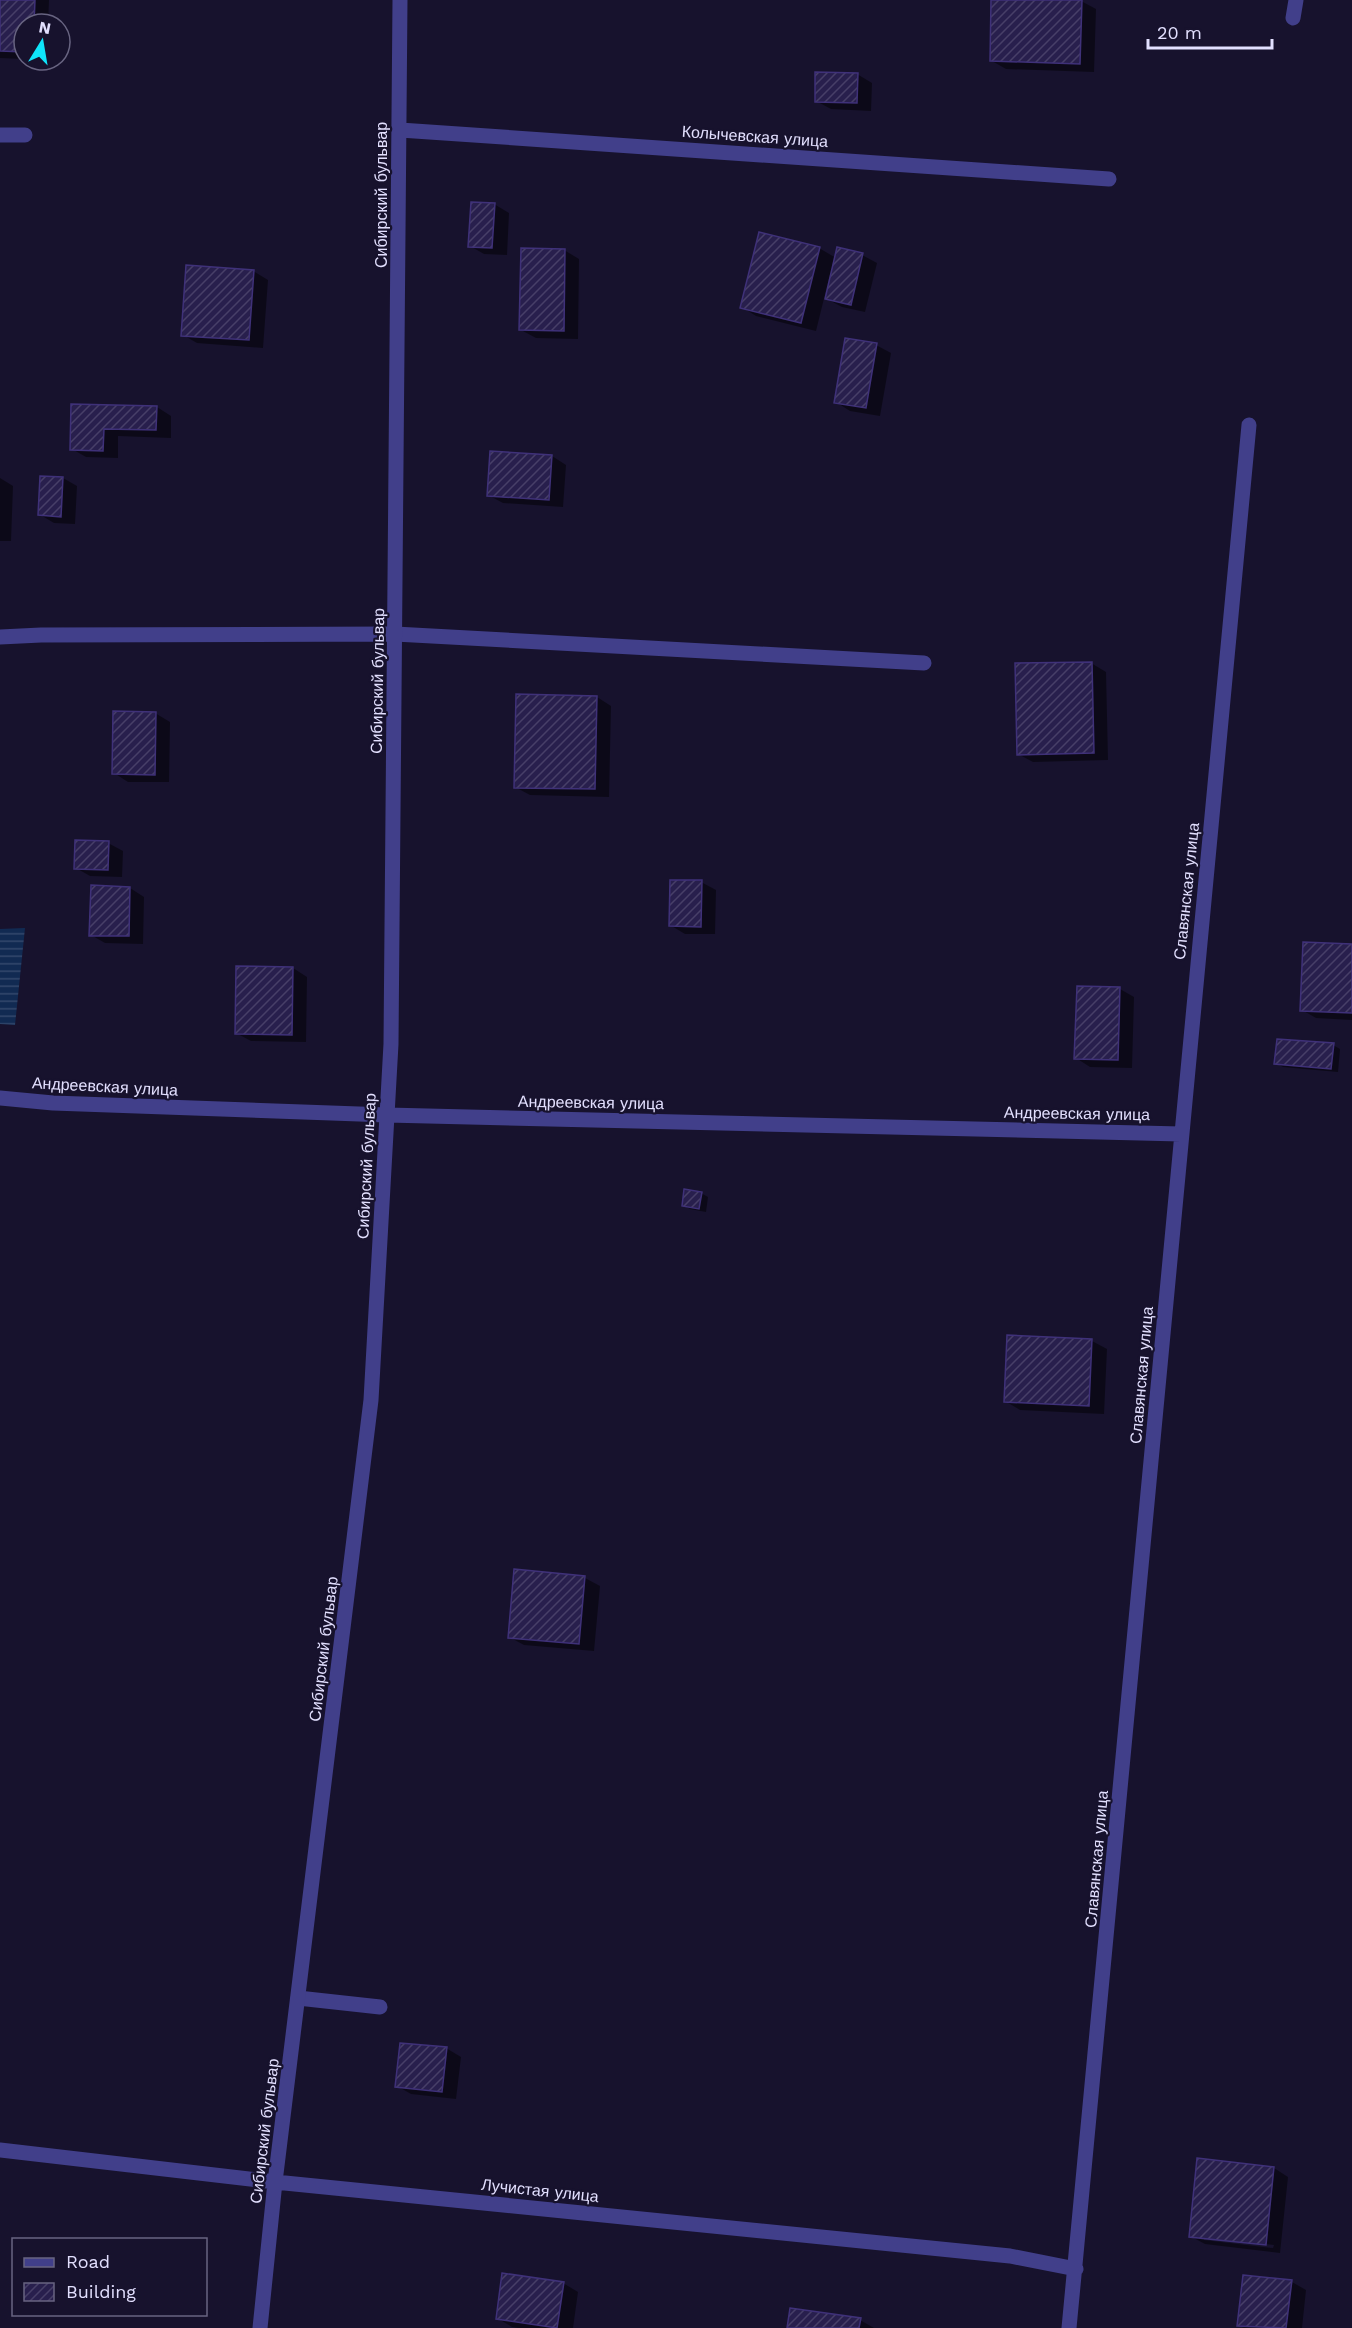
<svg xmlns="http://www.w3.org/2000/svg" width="1352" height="2328" font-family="'Work Sans',sans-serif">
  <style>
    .water { fill: url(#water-rules) }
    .shadow { fill: #0007; fill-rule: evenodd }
    .building { fill: url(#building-hatch); stroke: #3f3179; stroke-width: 1.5 }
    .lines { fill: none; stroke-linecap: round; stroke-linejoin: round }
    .lane { stroke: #413f8a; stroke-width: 15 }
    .street { stroke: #413f8a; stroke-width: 15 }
    .labels { text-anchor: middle; stroke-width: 4.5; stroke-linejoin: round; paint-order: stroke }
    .street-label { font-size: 16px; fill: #e2dffe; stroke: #17122d }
  </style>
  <defs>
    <pattern id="water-rules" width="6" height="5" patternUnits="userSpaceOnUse" patternTransform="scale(1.5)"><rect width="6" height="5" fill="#112a52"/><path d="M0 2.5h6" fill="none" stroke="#33486c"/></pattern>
    <pattern id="building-hatch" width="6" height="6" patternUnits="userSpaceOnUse" patternTransform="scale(1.5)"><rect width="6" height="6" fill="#281f4d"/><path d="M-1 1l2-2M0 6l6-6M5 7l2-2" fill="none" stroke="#473f68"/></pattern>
  </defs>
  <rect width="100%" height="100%" fill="#17122d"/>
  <path class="water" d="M 25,928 L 15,1025 L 0,1024 L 0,929 Z"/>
  <path class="shadow" d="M 0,0 L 49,0 L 48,24 L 24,24 L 24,59 L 0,58 Z
    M 993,0 L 1081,1 L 1096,9 L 1094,72 L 1006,69 L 992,61 Z
    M 857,74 L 872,83 L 871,111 L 831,109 L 816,101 Z
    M 494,204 L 509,213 L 507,255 L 484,254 L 470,246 Z
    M 819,248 L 836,258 L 862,255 L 877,263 L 865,312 L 842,307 L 827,299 L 832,275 L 830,274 L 816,331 L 756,316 L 742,307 Z
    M 564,250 L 579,259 L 578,339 L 536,338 L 521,330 Z
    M 253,271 L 268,280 L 263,348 L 197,343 L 183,335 Z
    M 876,345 L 891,353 L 880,416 L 850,411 L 836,402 Z
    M 73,405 L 157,407 L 171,416 L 171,438 L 118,436 L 118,458 L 86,457 L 72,449 Z
    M 552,456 L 566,465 L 563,507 L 503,503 L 488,495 Z
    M 0,478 L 13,486 L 11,541 L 0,541 Z
    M 63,478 L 77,486 L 75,524 L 54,523 L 39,514 Z
    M 1091,663 L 1106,672 L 1108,760 L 1033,762 L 1018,754 Z
    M 597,697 L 611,706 L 609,797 L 530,795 L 515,787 Z
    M 155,713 L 170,722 L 169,782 L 128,782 L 114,773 Z
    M 108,843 L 123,851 L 122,877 L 90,876 L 76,868 Z
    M 701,882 L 716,890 L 715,934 L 685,934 L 670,925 Z
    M 130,888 L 144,897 L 143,944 L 105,943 L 91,935 Z
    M 1352,945 L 1352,1020 L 1316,1018 L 1302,1010 Z
    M 293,968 L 307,977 L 306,1042 L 251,1041 L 236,1033 Z
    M 1120,989 L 1134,997 L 1132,1068 L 1090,1067 L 1076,1058 Z
    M 1333,1045 L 1340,1049 L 1338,1072 L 1283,1067 L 1276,1063 Z
    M 701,1193 L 708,1197 L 706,1212 L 690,1209 L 683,1205 Z
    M 1008,1337 L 1092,1341 L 1107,1349 L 1104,1414 L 1020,1410 L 1005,1401 Z
    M 515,1571 L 585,1578 L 600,1586 L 594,1651 L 524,1645 L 509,1637 Z
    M 446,2048 L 461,2057 L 456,2099 L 411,2094 L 397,2086 Z
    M 1198,2160 L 1274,2168 L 1288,2177 L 1280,2253 L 1205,2244 L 1190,2236 ZM 1204,2237 L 1274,2245 L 1273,2248 L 1204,2240 Z
    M 1244,2276 L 1292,2282 L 1306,2290 L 1302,2328 L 1244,2328 L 1238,2325 Z
    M 563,2283 L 578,2292 L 573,2328 L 519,2328 L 512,2327 L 497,2318 Z
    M 860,2320 L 874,2328 L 789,2328 Z"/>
  <path class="building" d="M 0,0 L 35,0 L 34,24 L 24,24 L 24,52 L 0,51 Z
    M 991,0 L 1082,0 L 1080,64 L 990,61 Z
    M 815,72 L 858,73 L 857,103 L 815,102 Z
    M 471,202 L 495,203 L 492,248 L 468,247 Z
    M 759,232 L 820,247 L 801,323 L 740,308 Z
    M 837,247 L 863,253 L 851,305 L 825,299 Z
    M 521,248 L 565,249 L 564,331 L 519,330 Z
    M 186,265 L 254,270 L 249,340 L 181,336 Z
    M 845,338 L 877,343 L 866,408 L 834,403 Z
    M 71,404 L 157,406 L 156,430 L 104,429 L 103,451 L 70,450 Z
    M 490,451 L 552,455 L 549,500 L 487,496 Z
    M 40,476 L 63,477 L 61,517 L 38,515 Z
    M 1092,662 L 1094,753 L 1017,755 L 1015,663 Z
    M 516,694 L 597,696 L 595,789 L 514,788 Z
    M 113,711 L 156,712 L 155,775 L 112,774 Z
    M 75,840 L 109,841 L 108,870 L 74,869 Z
    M 670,880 L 702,880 L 701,927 L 669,926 Z
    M 91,885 L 130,887 L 129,936 L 89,936 Z
    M 1303,942 L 1352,944 L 1352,1013 L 1300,1011 Z
    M 236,966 L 293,967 L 292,1035 L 235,1034 Z
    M 1077,986 L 1120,987 L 1118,1060 L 1074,1059 Z
    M 1277,1039 L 1334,1043 L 1331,1069 L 1274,1064 Z
    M 684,1189 L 702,1192 L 699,1209 L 682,1206 Z
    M 1007,1335 L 1092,1339 L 1089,1406 L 1004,1402 Z
    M 514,1569 L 585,1576 L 579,1644 L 508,1638 Z
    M 400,2043 L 447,2047 L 442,2092 L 395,2087 Z
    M 1197,2158 L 1274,2167 L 1266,2245 L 1189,2237 Z
    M 502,2273 L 564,2282 L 557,2328 L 496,2319 Z
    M 1243,2275 L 1292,2280 L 1286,2328 L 1237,2326 Z
    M 790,2308 L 861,2318 L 859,2328 L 787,2328 Z"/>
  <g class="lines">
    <path class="lane" d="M 0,637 L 41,635 L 395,634 L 924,663
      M 298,1998 L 380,2007"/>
    <path class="street" d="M 1293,18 L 1296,0
      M 400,130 L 1109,179
      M 0,135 L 25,135
      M 0,1098 L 53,1103 L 387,1115 L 1181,1134
      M 0,2150 L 275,2182 L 1010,2256 L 1076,2269
      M 260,2328 L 275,2182 L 371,1400 L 391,1044 L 400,0
      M 1069,2328 L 1249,425"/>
  </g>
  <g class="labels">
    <g class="street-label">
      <text transform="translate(755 136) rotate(4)" y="6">Колычевская улица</text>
      <text transform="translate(381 195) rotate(-90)" y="6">Сибирский бульвар</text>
      <text transform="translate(377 681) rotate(-89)" y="6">Сибирский бульвар</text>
      <text transform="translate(1186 891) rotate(-84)" y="6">Славянская улица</text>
      <text transform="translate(105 1086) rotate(3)" y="6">Андреевская улица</text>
      <text transform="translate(591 1102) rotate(1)" y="6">Андреевская улица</text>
      <text transform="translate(1077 1113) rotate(1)" y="6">Андреевская улица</text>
      <text transform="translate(366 1166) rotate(-87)" y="6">Сибирский бульвар</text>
      <text transform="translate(1141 1375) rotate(-85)" y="6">Славянская улица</text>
      <text transform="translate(323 1649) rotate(-83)" y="6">Сибирский бульвар</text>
      <text transform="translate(1096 1859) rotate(-85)" y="6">Славянская улица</text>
      <text transform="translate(264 2131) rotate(-83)" y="6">Сибирский бульвар</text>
      <text transform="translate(540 2190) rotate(6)" y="6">Лучистая улица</text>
    </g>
  </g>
  <rect x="12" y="2238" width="195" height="78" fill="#17122d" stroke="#686481" stroke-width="1.5"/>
  <rect x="24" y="2258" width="30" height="9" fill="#413f8a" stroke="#686481" stroke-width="1.5"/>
  <text x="66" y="2268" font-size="18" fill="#e2dffe">Road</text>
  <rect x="24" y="2283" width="30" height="18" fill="url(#building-hatch)" stroke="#686481" stroke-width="1.5"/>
  <text x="66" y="2298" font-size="18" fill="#e2dffe">Building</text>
  <g transform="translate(42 42) rotate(11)"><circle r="28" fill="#17122d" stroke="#686481" stroke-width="1.5"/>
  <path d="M0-4.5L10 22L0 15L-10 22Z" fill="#0fe5fa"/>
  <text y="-9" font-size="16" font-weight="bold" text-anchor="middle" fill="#e2dffe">N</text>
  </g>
  <path d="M1148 39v9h124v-9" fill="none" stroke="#e2dffe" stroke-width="3"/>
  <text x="1157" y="39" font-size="18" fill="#e2dffe" stroke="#17122d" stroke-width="4.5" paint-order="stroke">20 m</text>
</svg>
